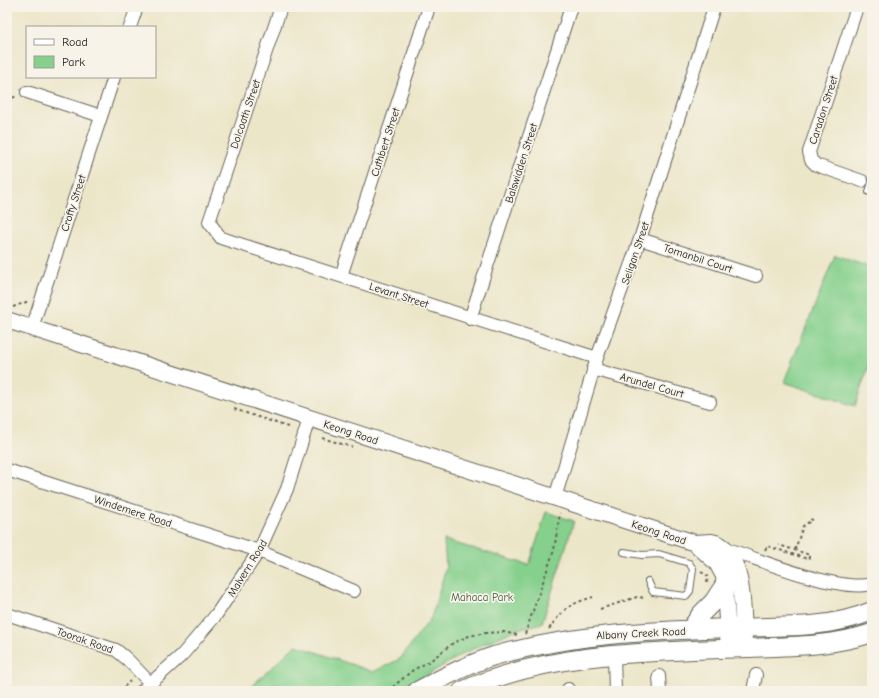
<svg xmlns="http://www.w3.org/2000/svg" width="879" height="698" font-family="'Comic Neue',sans-serif">
  <style>
    .park { fill: #85d08c; stroke: #507654 }
    .lines { fill: none; stroke-linecap: round; stroke-linejoin: round }
    .lane-casing { stroke: #656359; stroke-width: 8 }
    .street-casing { stroke: #656359; stroke-width: 14 }
    .secondary-casing { stroke: #656359; stroke-width: 18 }
    .primary-casing { stroke: #656359; stroke-width: 20 }
    .path { stroke: #656359; stroke-width: 2; stroke-dasharray: 3 3; stroke-linecap: butt }
    .lane { stroke: #fff; stroke-width: 6 }
    .street { stroke: #fff; stroke-width: 12 }
    .secondary { stroke: #fff; stroke-width: 16 }
    .primary { stroke: #fff; stroke-width: 18 }
    .labels { text-anchor: middle; stroke-width: 3.5; stroke-linejoin: round; paint-order: stroke }
    .street-label { font-size: 11px; fill: #1c1c1c; stroke: #f7f3e8 }
    .park-label { font-size: 11px; fill: #415b43; stroke: #f7f3e8 }
  </style>
  <rect width="100%" height="100%" fill="#f7f3e8"/>
  <filter id="ink" filterUnits="userSpaceOnUse"><feTurbulence type="fractalNoise" baseFrequency=".025" numOctaves="2"/><feDisplacementMap in="SourceGraphic" scale="8" xChannelSelector="R" yChannelSelector="G"/><feConvolveMatrix kernelMatrix="1 2 1 2 8 2 1 2 1" color-interpolation-filters="sRGB"/></filter>
  <filter id="wash" filterUnits="userSpaceOnUse"><feTurbulence type="fractalNoise" baseFrequency=".012" numOctaves="4" result="noise"/><feDisplacementMap in="SourceGraphic" scale="16" xChannelSelector="R" yChannelSelector="G"/><feGaussianBlur stdDeviation="0.9" result="paint"/><feColorMatrix in="noise" values="0 0 0 0 0 0 0 0 0 0 0 0 0 0 0 0 0 1.4 0 .05"/><feComposite in="paint" operator="in"/></filter>
  <g filter="url(#wash)">
    <rect width="100%" height="100%" fill="#ece6c9"/>
    <path class="park" d="M 835,255 L 872,268 L 872,356 L 855,406 L 784,382 Z
      M 546,512 L 574,521 L 542,623 L 515,630 L 466,652 L 400,691 L 246,691 L 296,645 L 373,672 L 400,659 L 431,618 L 446,568 L 444,540 L 529,565 Z"/>
  </g>
  <g filter="url(#ink)">
    <g class="lines">
      <defs>
        <path id="lane" d="M 869,192 L 872,182
          M 624,552 L 642,555 L 659,554 L 689,563 L 693,569 L 690,591 L 686,596 L 653,592 L 648,581"/>
        <path id="street" d="M 281,7 L 209,222 L 221,238 L 597,358
          M 857,7 L 809,152 L 811,160 L 816,165 L 862,181
          M 130,27 L 137,7
          M 27,92 L 101,116
          M 640,239 L 756,276
          M 341,276 L 429,7
          M 470,319 L 571,7
          M 32,328 L 114,77
          M 593,369 L 710,402
          M 7,470 L 259,551 L 354,591
          M 555,498 L 597,358 L 640,239 L 714,7
          M 723,547 C 756,559 840,593 872,584
          M 7,614 L 116,650 L 127,659 L 151,684
          M 614,654 L 615,691
          M 659,676 L 660,691
          M 568,689 L 569,691
          M 142,691 L 182,655 L 216,615 L 259,551 L 287,489 L 309,419
          M 753,691 L 756,675"/>
        <path id="secondary" d="M 7,320 L 695,543 C 700,543 706,542 711,542 C 747,547 743,622 744,648
          M 695,543 L 717,563 L 724,576 L 729,649"/>
        <path id="primary" d="M 690,630 L 701,614 L 714,601 L 725,584
          M 417,691 C 442,678 468,664 494,656 C 572,634 648,631 729,628 C 776,626 827,630 872,611
          M 462,691 C 551,651 650,652 746,648 C 788,646 831,647 872,633"/>
      </defs>
      <use href="#lane" class="lane-casing"/>
      <use href="#street" class="street-casing"/>
      <use href="#secondary" class="secondary-casing"/>
      <use href="#primary" class="primary-casing"/>
      <path class="path" d="M 7,100 L 17,96
        M 13,307 L 29,301
        M 234,409 L 288,427
        M 322,438 L 352,447
        M 765,550 L 767,546 L 808,559 L 810,555 L 779,545
        M 795,550 L 803,526 L 809,522 L 810,519 L 813,520
        M 701,572 L 708,576 L 707,583
        M 600,609 L 637,597 L 646,598
        M 549,629 C 565,607 568,605 593,597
        M 525,634 L 554,550 L 560,513
        M 120,691 L 130,681
        M 388,691 L 413,670 L 430,661 L 453,643 L 469,636 L 485,633 L 504,632 L 517,635"/>
      <use href="#lane" class="lane"/>
      <use href="#street" class="street"/>
      <use href="#secondary" class="secondary"/>
      <use href="#primary" class="primary"/>
    </g>
  </g>
  <g class="labels">
    <g class="street-label">
      <text transform="translate(823 110) rotate(-72)" y="4">Caradon Street</text>
      <text transform="translate(245 114) rotate(-71)" y="4">Dolcoath Street</text>
      <text transform="translate(385 142) rotate(-72)" y="4">Cuthbert Street</text>
      <text transform="translate(521 163) rotate(-72)" y="4">Balswidden Street</text>
      <text transform="translate(73 203) rotate(-72)" y="4">Crofty Street</text>
      <text transform="translate(635 253) rotate(-71)" y="4">Seligan Street</text>
      <text transform="translate(698 258) rotate(18)" y="4">Tomanbil Court</text>
      <text transform="translate(399 295) rotate(18)" y="4">Levant Street</text>
      <text transform="translate(652 385) rotate(16)" y="4">Arundel Court</text>
      <text transform="translate(351 432) rotate(18)" y="4">Keong Road</text>
      <text transform="translate(133 511) rotate(18)" y="4">Windemere Road</text>
      <text transform="translate(659 532) rotate(18)" y="4">Keong Road</text>
      <text transform="translate(247 568) rotate(-58)" y="4">Malvern Road</text>
      <text transform="translate(641 633) rotate(-3)" y="4">Albany Creek Road</text>
      <text transform="translate(85 640) rotate(19)" y="4">Toorak Road</text>
    </g>
    <g class="park-label">
      <text x="482" y="601">Mahaca Park</text>
    </g>
  </g>
  <rect width="879" height="698" fill="none" stroke="#f7f3e8" stroke-width="24"/>
  <rect x="26" y="26" width="130" height="52" fill="#f7f3e8" stroke="#9f9d96"/>
  <rect x="34" y="39" width="20" height="6" fill="#ffffff" stroke="#9f9d96"/>
  <text x="62" y="46" font-size="12" fill="#1c1c1c">Road</text>
  <rect x="34" y="56" width="20" height="12" fill="#85d08c" stroke="#9f9d96"/>
  <text x="62" y="66" font-size="12" fill="#1c1c1c">Park</text>
</svg>
